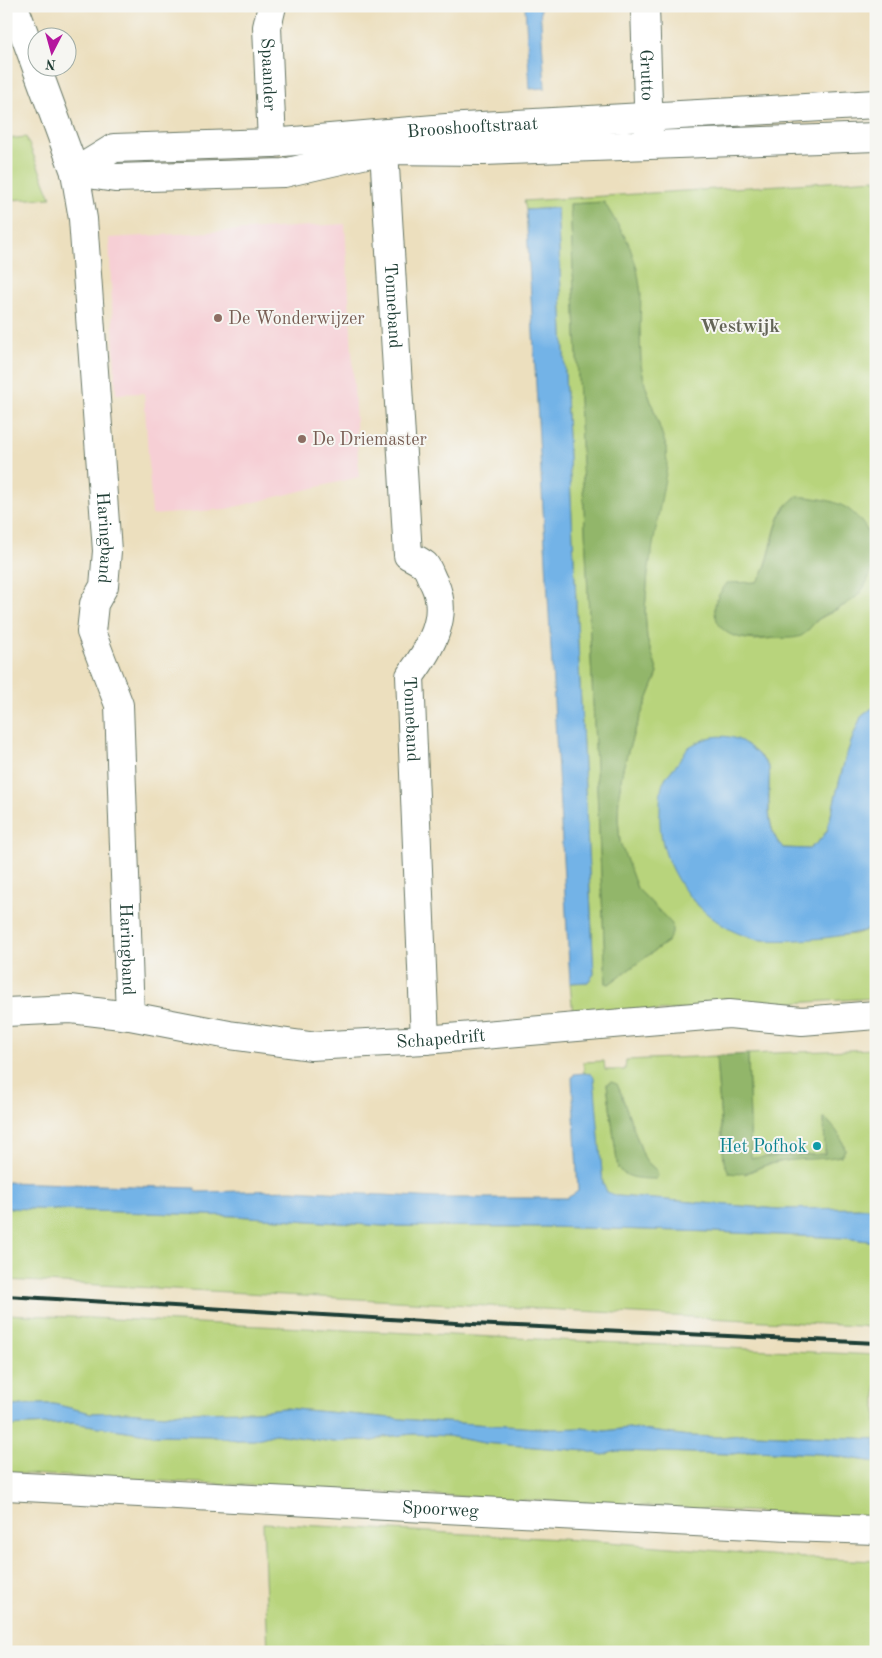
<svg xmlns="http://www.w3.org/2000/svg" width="882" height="1658" font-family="'Old Standard TT',serif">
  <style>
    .built { fill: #f6cfd5 }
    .green { fill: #b8d47b; stroke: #6c8858; fill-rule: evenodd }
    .forest { fill: #92b66b; stroke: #587a50 }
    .water { fill: #73b3e7; stroke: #49788e }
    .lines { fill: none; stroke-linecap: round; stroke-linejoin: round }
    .street-casing { stroke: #677664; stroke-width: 30 }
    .street { stroke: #fff; stroke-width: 28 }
    .rail { stroke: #1f3d34; stroke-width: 4 }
    .education-dot { fill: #8d6e63; stroke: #f6f6f2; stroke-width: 2 }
    .culture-dot { fill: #0f9aa8; stroke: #f6f6f2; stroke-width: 2 }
    .labels { text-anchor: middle; stroke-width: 4; stroke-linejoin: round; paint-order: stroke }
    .street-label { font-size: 18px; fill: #1f3d34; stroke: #f6f6f2 }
    .education-label { font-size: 18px; fill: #785e54; stroke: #f6f6f2; text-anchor: start }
    .culture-label { font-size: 18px; fill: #0d838f; stroke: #f6f6f2; text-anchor: end }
    .neighbourhood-label { font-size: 19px; font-weight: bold; fill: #636456; stroke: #f6f6f2 }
  </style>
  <rect width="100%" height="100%" fill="#f6f6f2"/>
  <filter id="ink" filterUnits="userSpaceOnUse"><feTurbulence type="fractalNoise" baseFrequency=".02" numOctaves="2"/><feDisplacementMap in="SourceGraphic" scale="10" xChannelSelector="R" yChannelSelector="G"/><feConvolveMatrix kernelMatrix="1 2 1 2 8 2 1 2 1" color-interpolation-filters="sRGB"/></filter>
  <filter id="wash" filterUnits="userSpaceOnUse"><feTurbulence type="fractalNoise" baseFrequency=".0096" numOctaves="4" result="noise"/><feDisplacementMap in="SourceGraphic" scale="20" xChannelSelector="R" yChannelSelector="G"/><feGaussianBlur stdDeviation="1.12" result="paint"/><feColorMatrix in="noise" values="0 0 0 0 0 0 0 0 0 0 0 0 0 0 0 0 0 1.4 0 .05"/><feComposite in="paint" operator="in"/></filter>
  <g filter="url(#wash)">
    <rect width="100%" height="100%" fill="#ecdfbe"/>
    <path class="built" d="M 345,224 L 359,477 L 226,509 L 152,515 L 144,393 L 116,394 L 109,238 Z"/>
    <path class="green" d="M 26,137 L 51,198 L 6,200 L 6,139 Z
      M 876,179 L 876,705 L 861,717 L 854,734 L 845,759 L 827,831 L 818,842 L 809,849 L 783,848 C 767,832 769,806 769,785 C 769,780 770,774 769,770 C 767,759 754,752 747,744 L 677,764 L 665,778 L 693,901 L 714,918 L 732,930 L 761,940 L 790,940 L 856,934 L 876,927 L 876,998 L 573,1016 L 570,983 L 588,982 L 594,974 L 557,208 L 526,210 L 524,201 ZM 604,202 L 640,330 L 641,365 L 645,384 L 666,446 L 648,573 L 645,610 L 647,639 L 658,673 L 633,735 L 623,768 L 619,794 L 618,818 L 620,842 L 629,868 L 637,888 L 653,905 L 668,941 L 609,984 L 606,983 L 570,204 ZM 797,496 L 845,605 L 819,619 L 800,636 L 755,640 L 740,638 L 739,584 L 757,582 C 772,563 770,532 783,510 C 786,505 792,500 797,496 Z
      M 876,1049 L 876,1208 L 778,1209 L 617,1196 L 607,1192 L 603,1184 L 591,1074 L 584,1073 L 583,1062 L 604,1061 L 605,1070 L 625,1070 L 626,1060 L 716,1056 L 724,1162 L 745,1174 L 766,1165 L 789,1160 L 841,1156 L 845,1150 C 842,1137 834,1127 824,1118 L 825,1154 L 751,1159 L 748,1054 ZM 611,1082 L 617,1085 L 620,1091 L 645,1160 L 657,1171 L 618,1169 L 607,1084 Z
      M 6,1208 L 235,1216 L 383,1226 L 548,1227 L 714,1232 L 844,1238 L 876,1242 L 876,1327 L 6,1280 Z
      M 6,1314 L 876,1355 L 876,1439 L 755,1434 L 719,1437 L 689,1436 L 628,1428 L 605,1431 L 582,1428 L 552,1429 L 413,1420 L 284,1408 L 256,1411 L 181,1412 L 164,1415 L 124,1412 L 91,1413 L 54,1404 L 32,1404 L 6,1407 Z
      M 73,1423 L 154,1435 L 209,1436 L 237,1440 L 254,1440 L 275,1434 L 334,1442 L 358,1440 L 374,1441 L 384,1437 L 413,1434 L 448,1436 L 484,1443 L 586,1451 L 603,1455 L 617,1451 L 732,1454 L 755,1451 L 820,1454 L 876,1462 L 876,1518 L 6,1473 L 6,1426 Z
      M 263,1523 L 596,1541 L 805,1558 L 876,1561 L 876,1652 L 268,1652 Z"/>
    <path class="forest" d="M 604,202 L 628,242 L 637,268 L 641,293 L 640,330 L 641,365 L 645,384 L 666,446 L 667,467 L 648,573 L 645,610 L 647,639 L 658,673 L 633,735 L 623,768 L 619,794 L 618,818 L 620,842 L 637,888 L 672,924 L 672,933 L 668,941 L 609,984 L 606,983 L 570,204 Z
      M 797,496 C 834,500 852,502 871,537 C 881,555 868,588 854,599 C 843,607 831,611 820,618 C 813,622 809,632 801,636 C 794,639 782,638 774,638 C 755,640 722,642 716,617 C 714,612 714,604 717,599 C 719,593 724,588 727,583 L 757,582 C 772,563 771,532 783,510 C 786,505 792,500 797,496 Z
      M 748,1054 L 751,1158 L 825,1154 L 824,1117 C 834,1127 842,1136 845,1150 L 841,1156 C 816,1161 791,1157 766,1165 C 751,1170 747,1176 729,1173 L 724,1162 L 716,1056 Z
      M 611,1082 L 617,1084 L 620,1091 L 645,1160 L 657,1171 L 658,1176 L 656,1179 C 641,1179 629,1179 618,1169 L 607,1084 Z"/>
    <path class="water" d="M 525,6 L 540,6 L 545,88 L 530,89 Z
      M 557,208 L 594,974 L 588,982 L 570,983 L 526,210 Z
      M 876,705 L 876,927 C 845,938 796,942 763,940 C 754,940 739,934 731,930 C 687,906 657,861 660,810 C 660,799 660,786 666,777 C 669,773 673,769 676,765 C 681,760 684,751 689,747 C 693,744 699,742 703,740 C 716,734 734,735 746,744 C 751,747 767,763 769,768 C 770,773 769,778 769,783 C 769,805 766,831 783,848 L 809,849 L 818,842 L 827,831 L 845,759 L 854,734 L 861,717 Z
      M 584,1073 L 591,1074 L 594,1077 L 603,1184 L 607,1192 L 617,1196 L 778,1209 L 876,1208 L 876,1242 L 844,1238 L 714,1232 L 548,1227 L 383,1226 L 235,1216 L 6,1208 L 6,1182 L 195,1188 L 196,1192 L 292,1190 L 437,1198 L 567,1198 L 574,1194 L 578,1191 L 572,1078 L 574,1074 Z
      M 32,1404 L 54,1404 L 91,1413 L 124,1412 L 164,1415 L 181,1412 L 256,1411 L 284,1408 L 413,1420 L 552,1429 L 582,1428 L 605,1431 L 628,1428 L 689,1436 L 719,1437 L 755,1434 L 876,1439 L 876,1462 L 820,1454 L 755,1451 L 732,1454 L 617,1451 L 603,1455 L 586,1451 L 484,1443 L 448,1436 L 413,1434 L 384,1437 L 374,1441 L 358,1440 L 334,1442 L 275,1434 L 254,1440 L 237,1440 L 209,1436 L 154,1435 L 73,1423 L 6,1426 L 6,1407 Z"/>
  </g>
  <g filter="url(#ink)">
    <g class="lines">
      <defs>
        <g id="street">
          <path id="s1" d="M 14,6 L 75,172 L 83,219 L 107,551 L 104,586 L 94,604 L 91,632 L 119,705 L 130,1016"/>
          <path id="s2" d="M 272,6 L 267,27 L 272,143"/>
          <path id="s3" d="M 645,6 L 649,135"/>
          <path id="s4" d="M 384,150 L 408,555 C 414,558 420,561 425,565 C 429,570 431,578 434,583 C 450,616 430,649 410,676 L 425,1040"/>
          <path id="s5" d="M 75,172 L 114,148 L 272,143 L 446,128 L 876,104"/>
          <path d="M 75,172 L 115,178 L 284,173 L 384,150 L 484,151 L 876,137"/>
          <path id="s6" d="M 6,1012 L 71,1009 L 130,1016 L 229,1035 L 310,1046 L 425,1040 L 729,1014 L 802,1021 L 876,1015"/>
          <path id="s7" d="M 6,1486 L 788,1527 L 876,1530"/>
        </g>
      </defs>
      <use href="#street" class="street-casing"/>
      <use href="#street" class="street"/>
      <path class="rail" d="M 6,1296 L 473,1324 L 876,1343"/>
    </g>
  </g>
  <g class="education-dot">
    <circle cx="218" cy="318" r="5"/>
    <circle cx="302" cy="439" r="5"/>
  </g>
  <circle class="culture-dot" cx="817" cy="1146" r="5"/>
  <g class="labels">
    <g class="street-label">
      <text dy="6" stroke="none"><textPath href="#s2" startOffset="69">Spaander</textPath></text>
      <text dy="6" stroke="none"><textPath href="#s3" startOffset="69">Grutto</textPath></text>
      <text dy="6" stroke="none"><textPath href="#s5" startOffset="405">Brooshooftstraat</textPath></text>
      <text dy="6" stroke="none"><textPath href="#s4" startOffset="156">Tonneband</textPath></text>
      <text dy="6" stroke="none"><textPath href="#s1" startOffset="544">Haringband</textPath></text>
      <text dy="6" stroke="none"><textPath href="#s4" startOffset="590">Tonneband</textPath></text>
      <text dy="6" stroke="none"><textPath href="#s1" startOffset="964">Haringband</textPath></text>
      <text dy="6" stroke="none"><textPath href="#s6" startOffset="438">Schapedrift</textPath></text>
      <text dy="6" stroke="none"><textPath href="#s7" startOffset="435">Spoorweg</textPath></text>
    </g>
    <g class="education-label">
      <text x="228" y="324">De Wonderwijzer</text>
      <text x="312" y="445">De Driemaster</text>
    </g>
    <g class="culture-label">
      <text x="807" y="1152">Het Pofhok</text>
    </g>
    <g class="neighbourhood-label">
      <text x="740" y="332">Westwijk</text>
    </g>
  </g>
  <rect width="882" height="1658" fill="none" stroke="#f6f6f2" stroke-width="25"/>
  <g transform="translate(52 52) rotate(186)"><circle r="24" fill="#f6f6f2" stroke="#a0aca6"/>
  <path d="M0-4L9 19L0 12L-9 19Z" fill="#b5179e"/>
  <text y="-8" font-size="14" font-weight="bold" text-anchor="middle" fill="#1f3d34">N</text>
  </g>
</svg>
